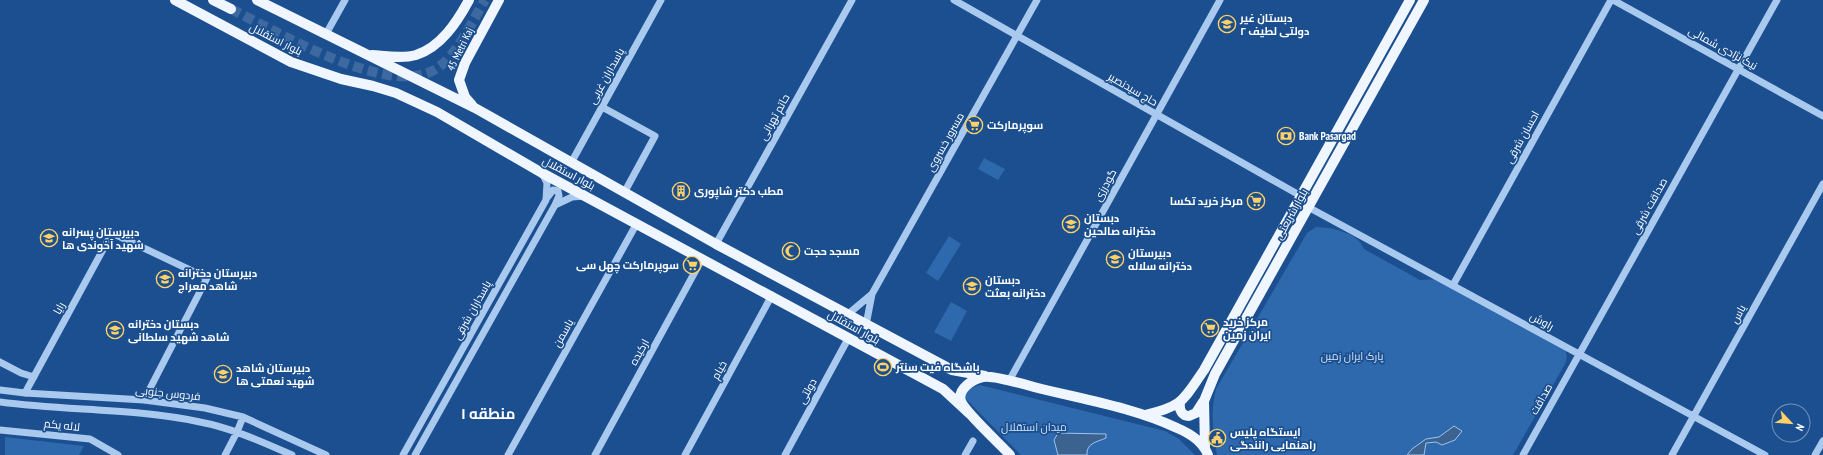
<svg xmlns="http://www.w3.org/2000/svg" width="1823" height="455" font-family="'PT Sans Narrow',Cairo,sans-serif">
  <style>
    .green { fill: #2e69ad }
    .water { fill: #3c6290; stroke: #9cc4f0 }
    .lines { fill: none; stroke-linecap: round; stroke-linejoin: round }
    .major-tunnel { stroke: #3d69a0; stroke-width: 10; stroke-dasharray: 10 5; stroke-linecap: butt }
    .minor { stroke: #a9c9ee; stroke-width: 7 }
    .major { stroke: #f0f6ff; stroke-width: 10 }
    .labels { text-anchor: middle; stroke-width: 3.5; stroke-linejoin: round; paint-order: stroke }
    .poi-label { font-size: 11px; font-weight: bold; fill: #fff; stroke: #1b4f8f; text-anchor: start }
    .street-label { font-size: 11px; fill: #fff; stroke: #1b4f8f }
    .park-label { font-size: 11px; fill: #cfe3fa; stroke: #1b4f8f }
    .district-label { font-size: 15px; font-weight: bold; fill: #fff; stroke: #1b4f8f }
  </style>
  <rect width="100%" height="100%" fill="#1b4f8f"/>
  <path class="green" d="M 984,158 L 1005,169 L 998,180 L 978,169 Z
    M 1316,227 C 1329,227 1349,231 1359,241 C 1361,243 1362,246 1364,249 L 1420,280 L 1438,279 L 1565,347 L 1567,358 L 1565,364 L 1513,455 L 1217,455 C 1213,433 1210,411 1216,389 L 1307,233 Z
    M 949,236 L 961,244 L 938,281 L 926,273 Z
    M 951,302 L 967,311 L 951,341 L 934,332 Z
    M 980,385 L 1165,431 L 1179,439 L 1195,455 L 1021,455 L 966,399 L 965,395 L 968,389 Z
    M 5,437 L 84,446 L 79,455 L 5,455 Z"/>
  <path class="water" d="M 1454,426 L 1462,431 L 1455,440 L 1442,445 L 1436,442 L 1426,443 L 1424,455 L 1407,455 L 1412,449 L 1426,439 L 1439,437 Z
    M 1058,433 L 1106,434 L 1106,438 C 1097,442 1086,443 1087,455 L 1058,455 L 1054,440 Z"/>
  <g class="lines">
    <path class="major-tunnel" d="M 231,9 C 276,31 390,99 436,69 C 457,56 472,21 485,0"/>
    <path class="minor" d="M 954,0 L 1301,196
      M 1613,0 L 1823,116
      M 326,34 L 345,0
      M 602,107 L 655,136 L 624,193
      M 571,163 L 661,0
      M 546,199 L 553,190 L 558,191 L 559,196 L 555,205
      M 1308,207 L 1765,455
      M 716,244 L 852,0
      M 1453,285 L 1611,0
      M 847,315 L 872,294
      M 866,325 L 872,294 L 1037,0
      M 0,362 L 21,373 L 34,377
      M 1009,381 L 1220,0
      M 0,390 L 25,393 L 144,400 L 205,408 L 243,417 L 326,455
      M 25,393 L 112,233 L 207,278 L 144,400
      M 0,402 C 66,411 134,408 200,422 C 232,428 262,442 292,455
      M 0,430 L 90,439 L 118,455
      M 225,455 L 237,432 L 243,417
      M 403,455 L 546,200 L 547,183 L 542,173
      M 415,455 L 555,205 L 572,197 L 585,196
      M 508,455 L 637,223
      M 595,455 L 702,259
      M 685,455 L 772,295
      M 785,455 L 849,337
      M 965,455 L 973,441
      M 1523,455 L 1777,0
      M 1672,455 L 1823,184
      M 1815,455 L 1823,441"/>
    <path class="major" d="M 175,0 L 291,62 L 341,79 L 373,86 L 396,93 L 437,112 L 542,173 L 943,389 L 970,414
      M 213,0 L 231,9
      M 257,0 L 475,108 L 716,244 L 952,370 L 985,376
      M 372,55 C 386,56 402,59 416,55 C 441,47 457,22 469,0
      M 472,105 L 465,97 L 459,80 L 465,63 L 499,0
      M 1180,403 C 1179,410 1182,416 1189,416 L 1196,413 L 1203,402
      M 1145,415 C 1184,406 1183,400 1204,370 L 1410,0
      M 1205,447 L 1204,401 L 1215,374 L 1424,0
      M 1010,455 C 1001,445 964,411 961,401 C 957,389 973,379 983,377 C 993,375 1023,384 1034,387 C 1081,399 1132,407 1177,428 C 1189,433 1203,442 1208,455"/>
  </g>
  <defs>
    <symbol id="school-ring" viewBox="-11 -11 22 22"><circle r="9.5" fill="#1b4f8f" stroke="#ffd166" stroke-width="1.5"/><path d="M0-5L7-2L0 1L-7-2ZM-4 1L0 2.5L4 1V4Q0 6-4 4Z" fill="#ffd166"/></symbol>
    <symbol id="supermarket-ring" viewBox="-11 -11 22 22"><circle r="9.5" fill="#1b4f8f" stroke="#ffd166" stroke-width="1.5"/><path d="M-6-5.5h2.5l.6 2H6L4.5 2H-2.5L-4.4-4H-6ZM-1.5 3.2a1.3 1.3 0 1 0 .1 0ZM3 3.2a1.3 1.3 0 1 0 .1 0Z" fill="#ffd166"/></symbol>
    <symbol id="bank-ring" viewBox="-11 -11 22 22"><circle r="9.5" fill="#1b4f8f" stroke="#ffd166" stroke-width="1.5"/><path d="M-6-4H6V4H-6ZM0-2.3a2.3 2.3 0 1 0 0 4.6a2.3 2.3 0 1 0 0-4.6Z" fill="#ffd166"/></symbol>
    <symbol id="building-ring" viewBox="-11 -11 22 22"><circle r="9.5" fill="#1b4f8f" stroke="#ffd166" stroke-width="1.5"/><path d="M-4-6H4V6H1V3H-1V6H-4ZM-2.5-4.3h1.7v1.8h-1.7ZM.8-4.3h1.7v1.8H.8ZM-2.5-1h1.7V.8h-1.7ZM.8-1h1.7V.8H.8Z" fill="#ffd166"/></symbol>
    <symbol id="mosque-ring" viewBox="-11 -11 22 22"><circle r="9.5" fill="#1b4f8f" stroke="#ffd166" stroke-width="1.5"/><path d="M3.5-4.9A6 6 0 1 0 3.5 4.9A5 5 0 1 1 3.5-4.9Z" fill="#ffd166"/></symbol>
    <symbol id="stadium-ring" viewBox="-11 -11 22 22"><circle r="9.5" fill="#1b4f8f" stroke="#ffd166" stroke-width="1.5"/><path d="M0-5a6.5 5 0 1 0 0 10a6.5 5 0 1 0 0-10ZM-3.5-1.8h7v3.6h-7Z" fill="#ffd166"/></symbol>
    <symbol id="civic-ring" viewBox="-11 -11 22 22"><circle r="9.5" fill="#1b4f8f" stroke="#ffd166" stroke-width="1.5"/><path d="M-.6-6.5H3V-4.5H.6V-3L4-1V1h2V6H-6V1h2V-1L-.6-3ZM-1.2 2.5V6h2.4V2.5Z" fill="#ffd166"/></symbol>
  </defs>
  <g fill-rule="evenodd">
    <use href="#school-ring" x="1217" y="14" width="20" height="20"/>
    <use href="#supermarket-ring" x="964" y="115" width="20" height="20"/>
    <use href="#bank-ring" x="1276" y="126" width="20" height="20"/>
    <use href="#building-ring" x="671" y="181" width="20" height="20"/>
    <use href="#supermarket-ring" x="1246" y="191" width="20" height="20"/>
    <use href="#school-ring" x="1061" y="214" width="20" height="20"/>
    <use href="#school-ring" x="39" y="228" width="20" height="20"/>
    <use href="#mosque-ring" x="781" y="241" width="20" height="20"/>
    <use href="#school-ring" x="1105" y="249" width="20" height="20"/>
    <use href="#supermarket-ring" x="682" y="255" width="20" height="20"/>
    <use href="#school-ring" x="155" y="269" width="20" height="20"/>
    <use href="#school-ring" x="962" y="276" width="20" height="20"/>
    <use href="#supermarket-ring" x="1200" y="318" width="20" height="20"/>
    <use href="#school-ring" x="105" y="320" width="20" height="20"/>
    <use href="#stadium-ring" x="873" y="357" width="20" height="20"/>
    <use href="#school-ring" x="213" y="364" width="20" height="20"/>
    <use href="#civic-ring" x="1207" y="428" width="20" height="20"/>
  </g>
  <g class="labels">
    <g class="poi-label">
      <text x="1240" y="22">دبستان غیر<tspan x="1240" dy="13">دولتی لطیف ۲</tspan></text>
      <text x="987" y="129">سوپرمارکت</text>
      <text x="1299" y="140">Bank Pasargad</text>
      <text x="694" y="195">مطب دکتر شاپوری</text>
      <text x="1243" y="205" text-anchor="end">مرکز خرید تکسا</text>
      <text x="1084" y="222">دبستان<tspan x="1084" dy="13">دخترانه صالحین</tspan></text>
      <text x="62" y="236">دبیرستان پسرانه<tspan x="62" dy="13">شهید آخوندی ها</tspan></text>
      <text x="804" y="255">مسجد حجت</text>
      <text x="1128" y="257">دبیرستان<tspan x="1128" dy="13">دخترانه سلاله</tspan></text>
      <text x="679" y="269" text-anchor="end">سوپرمارکت چهل سی</text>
      <text x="178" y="277">دبیرستان دخترانه<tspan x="178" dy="13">شاهد معراج</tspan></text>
      <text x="985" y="284">دبستان<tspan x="985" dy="13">دخترانه بعثت</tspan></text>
      <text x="1223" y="326">مرکز خرید<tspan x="1223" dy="13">ایران زمین</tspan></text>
      <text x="128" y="328">دبستان دخترانه<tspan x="128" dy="13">شاهد شهید سلطانی</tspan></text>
      <text x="896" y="371">باشگاه فیت سنتر</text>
      <text x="236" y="372">دبیرستان شاهد<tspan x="236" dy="13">شهید نعمتی ها</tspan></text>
      <text x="1230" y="436">ایستگاه پلیس<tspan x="1230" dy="13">راهنمایی رانندگی</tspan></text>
    </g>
    <g class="street-label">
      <text transform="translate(276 39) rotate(27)" y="4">بلوار استقلال</text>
      <text transform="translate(1723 48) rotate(29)" y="4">نیک نژادی شمالی</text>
      <text transform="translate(460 49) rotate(-64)" y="4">45 Metri Kaj</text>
      <text transform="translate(606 76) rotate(-61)" y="4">پاسداران غربی</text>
      <text transform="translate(1133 89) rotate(30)" y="4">حاج سیدنصیر</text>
      <text transform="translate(774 117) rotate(-61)" y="4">حاتم تهرانی</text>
      <text transform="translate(1522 137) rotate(-61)" y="4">احسان شرقی</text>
      <text transform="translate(945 142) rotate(-61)" y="4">مسرور خسروی</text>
      <text transform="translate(569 173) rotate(28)" y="4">بلوار استقلال</text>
      <text transform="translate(1105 185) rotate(-61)" y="4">گودرزی</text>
      <text transform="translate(1649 206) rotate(-61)" y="4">صداقت شرقی</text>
      <text transform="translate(1291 214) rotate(-61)" y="4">بلوار شریعتی</text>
      <text transform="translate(59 308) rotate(-61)" y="4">رایا</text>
      <text transform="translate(472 310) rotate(-61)" y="4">پاسداران شرقی</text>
      <text transform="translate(1738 314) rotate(-61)" y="4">یاس</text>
      <text transform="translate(1542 321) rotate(29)" y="4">راوش</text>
      <text transform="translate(854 327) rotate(29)" y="4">بلوار استقلال</text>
      <text transform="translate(563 333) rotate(-61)" y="4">یاسمن</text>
      <text transform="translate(639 352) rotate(-61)" y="4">ارکیده</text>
      <text transform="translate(719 370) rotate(-61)" y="4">خیام</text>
      <text transform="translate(807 391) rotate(-61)" y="4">دولتی</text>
      <text transform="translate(168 393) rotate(6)" y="4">فردوس جنوبی</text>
      <text transform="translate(1541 399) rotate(-61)" y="4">صداقت</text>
      <text transform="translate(62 425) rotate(6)" y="4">لاله یکم</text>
    </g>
    <g class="park-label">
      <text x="1352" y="360">پارک ایران زمین</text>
      <text x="1034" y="431">میدان استقلال</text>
    </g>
    <g class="district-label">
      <text x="488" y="419">منطقه ۱</text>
    </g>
  </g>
  <g transform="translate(1791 423) rotate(116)"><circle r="19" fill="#1b4f8f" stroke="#7695bc"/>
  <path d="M0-3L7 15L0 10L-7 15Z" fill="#ffd166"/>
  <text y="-6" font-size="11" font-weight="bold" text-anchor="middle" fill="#ffffff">N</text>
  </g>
</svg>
